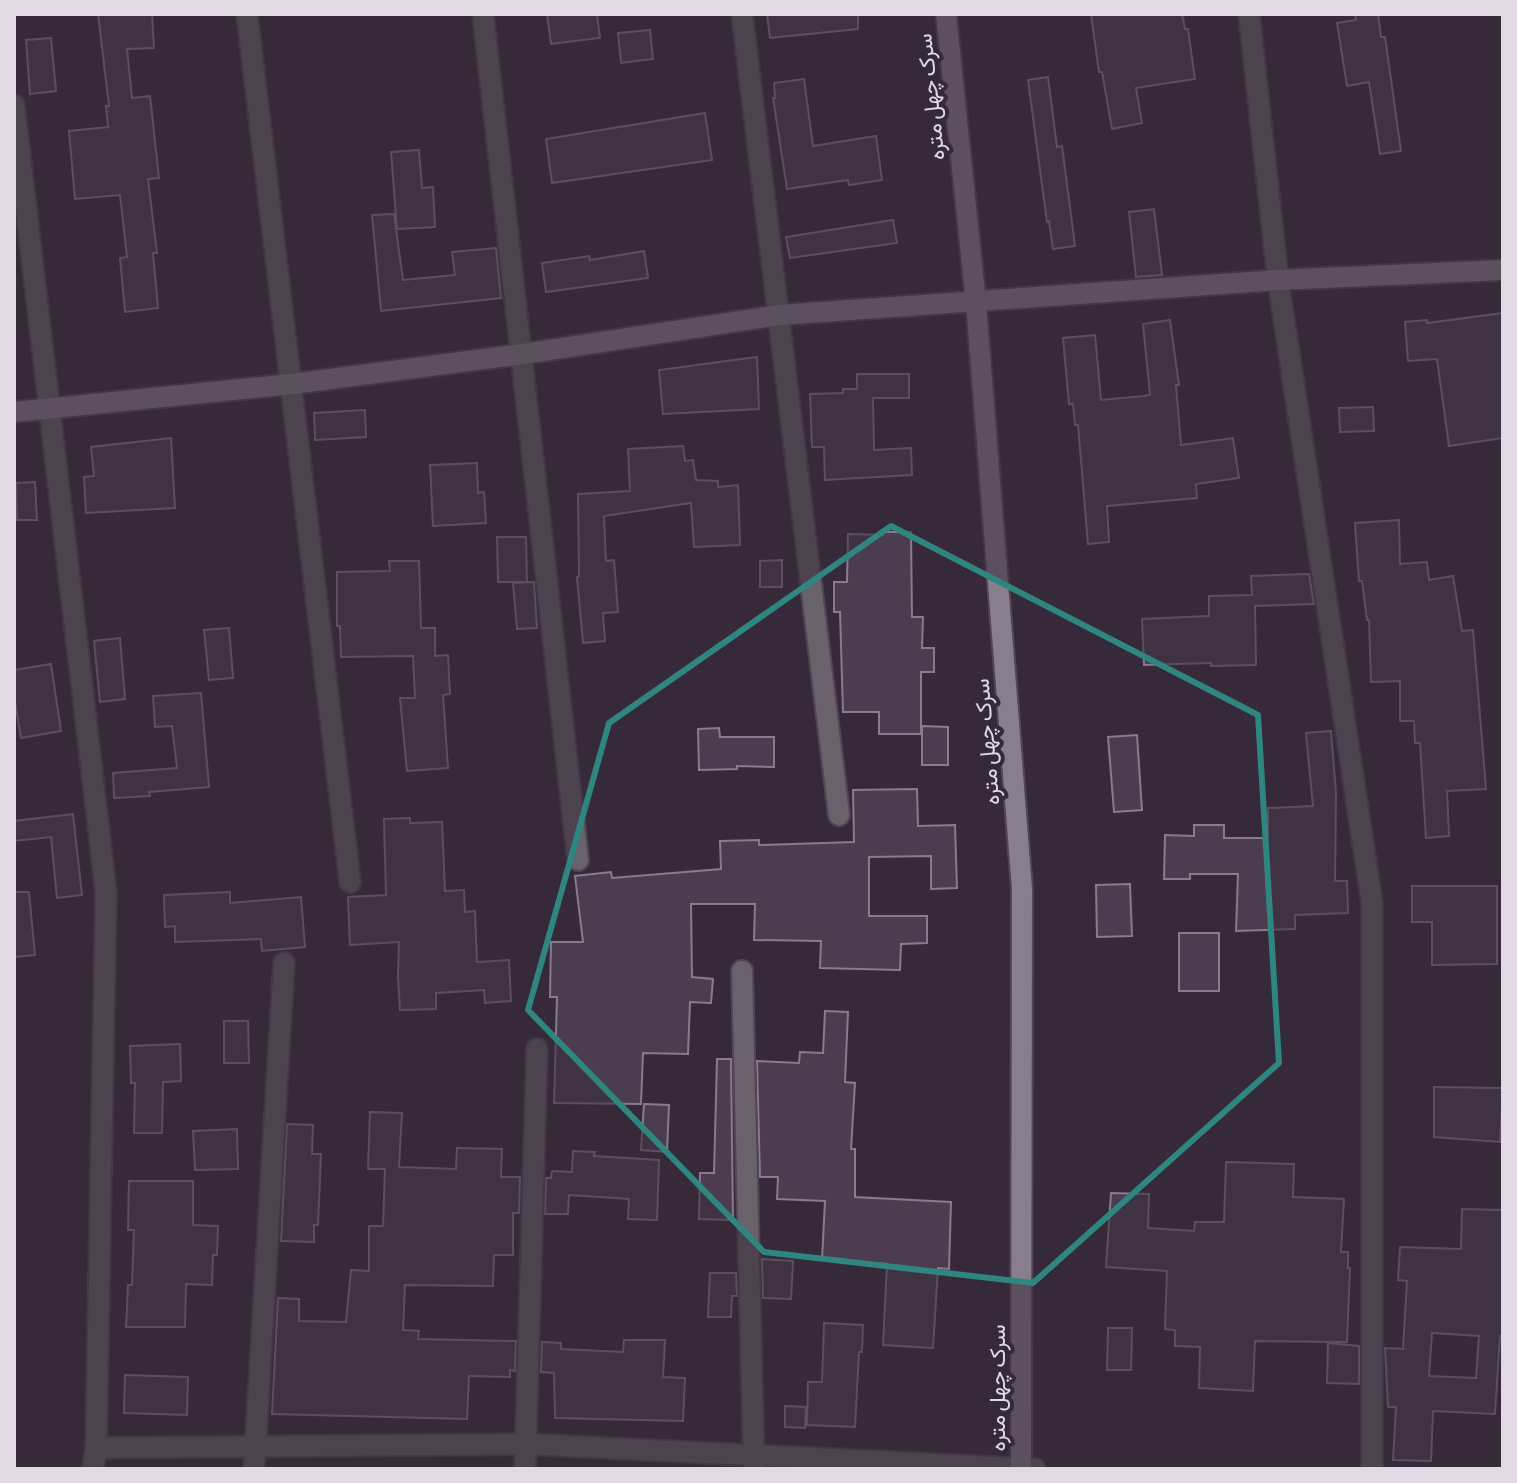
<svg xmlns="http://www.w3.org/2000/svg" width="1517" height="1483" font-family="'Sofia Sans Condensed',Vazirmatn,sans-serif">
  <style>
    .building { fill: #4b3d4f; stroke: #897a8d; stroke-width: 2; fill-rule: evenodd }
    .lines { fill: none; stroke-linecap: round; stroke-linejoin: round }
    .street-casing { stroke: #524554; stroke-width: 24 }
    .secondary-casing { stroke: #524554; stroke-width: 24 }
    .street { stroke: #69626a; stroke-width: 20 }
    .secondary { stroke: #897e8c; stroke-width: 20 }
    .marked { fill: none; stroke: #2f8580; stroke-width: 6; stroke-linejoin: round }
    .labels { text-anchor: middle; stroke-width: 8; stroke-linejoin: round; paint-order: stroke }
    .street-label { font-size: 22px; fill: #e2d9e4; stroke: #362939 }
  </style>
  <rect width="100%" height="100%" fill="#362939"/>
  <path class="building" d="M 98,14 L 152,14 L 154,48 L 127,49 L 132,98 L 150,96 L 159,178 L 148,179 L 157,253 L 153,253 L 158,308 L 125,312 L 120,258 L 127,257 L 120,195 L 75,199 L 69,131 L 108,127 L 106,106 L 109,106 Z
    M 547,14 L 597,14 L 600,38 L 551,44 Z
    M 767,14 L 858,14 L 858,29 L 770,38 Z
    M 1091,14 L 1182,14 L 1185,29 L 1188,29 L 1195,79 L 1136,88 L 1142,123 L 1112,129 L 1102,72 L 1099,72 Z
    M 1355,14 L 1378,14 L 1381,37 L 1385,37 L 1401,151 L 1380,154 L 1369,82 L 1347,86 L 1337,23 L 1356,20 Z
    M 650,30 L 653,59 L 621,63 L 618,33 Z
    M 51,38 L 56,91 L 30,94 L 26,40 Z
    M 1048,77 L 1057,147 L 1062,146 L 1075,246 L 1053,249 L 1049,221 L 1047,222 L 1028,80 Z
    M 804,79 L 813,146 L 876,136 L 882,180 L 849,185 L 848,180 L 787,189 L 773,98 L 775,98 L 774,83 Z
    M 705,113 L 712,160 L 552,183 L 546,139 Z
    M 419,150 L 422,188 L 433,187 L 435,227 L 397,229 L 391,152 Z
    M 1154,209 L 1162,275 L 1136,277 L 1129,212 Z
    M 394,214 L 403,280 L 455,275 L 452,252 L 496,248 L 501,298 L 381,311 L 372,215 Z
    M 893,220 L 897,243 L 790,258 L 786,237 Z
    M 644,251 L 648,278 L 546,292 L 542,263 L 589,256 L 590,260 Z
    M 1503,313 L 1503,438 L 1449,446 L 1437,359 L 1408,361 L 1405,322 L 1427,320 L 1427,323 Z
    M 1170,320 L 1179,385 L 1176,385 L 1181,445 L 1233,438 L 1239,478 L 1196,484 L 1197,498 L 1107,506 L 1109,542 L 1088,544 L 1078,425 L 1075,425 L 1073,404 L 1069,404 L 1063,338 L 1095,335 L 1101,400 L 1144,396 L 1150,395 L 1143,324 Z
    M 757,357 L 759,409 L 663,414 L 659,370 Z
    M 857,374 L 909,374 L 909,398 L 873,398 L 874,450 L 911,448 L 912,475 L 825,480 L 824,447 L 812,447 L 810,394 L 843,393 L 843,389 L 857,389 Z
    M 1373,407 L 1374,431 L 1340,432 L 1339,408 Z
    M 365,410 L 366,437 L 315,440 L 314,413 Z
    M 171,438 L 175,508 L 86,513 L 84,477 L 94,476 L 91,447 Z
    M 683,446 L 685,461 L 693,460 L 696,480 L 718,481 L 718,487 L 738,485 L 740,545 L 694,547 L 691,503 L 604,516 L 606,561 L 614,560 L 618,612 L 603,613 L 605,641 L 583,643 L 577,577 L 579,576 L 578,494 L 630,491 L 628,449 Z
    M 477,463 L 478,493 L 484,492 L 486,523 L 433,526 L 430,465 Z
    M 35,482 L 37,520 L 17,520 L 16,483 Z
    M 1399,520 L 1400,564 L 1427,562 L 1429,580 L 1453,576 L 1462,631 L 1473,630 L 1486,789 L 1447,791 L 1449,836 L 1426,838 L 1420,743 L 1415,743 L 1414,721 L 1400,721 L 1400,681 L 1371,682 L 1369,620 L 1367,620 L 1362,581 L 1359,581 L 1355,523 Z
    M 882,532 L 911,532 L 912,617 L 923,617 L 922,648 L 934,648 L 934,672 L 921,672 L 921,734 L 879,734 L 879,712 L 843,712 L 840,612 L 834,612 L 834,582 L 847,582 L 848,534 L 882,535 Z
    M 497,537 L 526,537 L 527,582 L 498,582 Z
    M 782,560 L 782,587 L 760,587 L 760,561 Z
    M 389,561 L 419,561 L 421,628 L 435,628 L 435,656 L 448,655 L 450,694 L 443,695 L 448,768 L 407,771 L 400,698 L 415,698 L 413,656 L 341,657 L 340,626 L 337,626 L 337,572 L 390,571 Z
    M 1309,574 L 1314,604 L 1255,606 L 1256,665 L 1211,666 L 1211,663 L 1144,665 L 1142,619 L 1209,616 L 1209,596 L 1252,595 L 1251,576 Z
    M 534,582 L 537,628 L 517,629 L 513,583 Z
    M 229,628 L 233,678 L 209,680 L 204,630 Z
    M 120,638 L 125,699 L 100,702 L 94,641 Z
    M 51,664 L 61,731 L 21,738 L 14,696 L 14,670 Z
    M 201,693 L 209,787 L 149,792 L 150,796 L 114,798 L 113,773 L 177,768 L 172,726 L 155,727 L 153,696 Z
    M 922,726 L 948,727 L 948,765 L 922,765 Z
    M 719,728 L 720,737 L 774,737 L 774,767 L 737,766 L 737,769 L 699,770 L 698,729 Z
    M 1331,731 L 1336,793 L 1335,881 L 1347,881 L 1348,913 L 1295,915 L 1295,929 L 1236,931 L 1238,874 L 1190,874 L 1190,879 L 1164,879 L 1165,835 L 1194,836 L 1194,825 L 1224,825 L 1224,838 L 1268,838 L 1268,808 L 1313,806 L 1306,733 Z
    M 1137,735 L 1142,810 L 1114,812 L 1108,737 Z
    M 917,789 L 918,826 L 955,825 L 957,888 L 931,889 L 931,856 L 869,857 L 869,916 L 927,916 L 927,943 L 901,944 L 900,970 L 820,968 L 821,941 L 754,940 L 755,904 L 691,904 L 692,977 L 713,979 L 711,1003 L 690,1002 L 688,1054 L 643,1053 L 641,1104 L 554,1103 L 557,997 L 550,997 L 551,942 L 583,942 L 575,876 L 611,872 L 612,878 L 721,869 L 720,841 L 759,840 L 759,845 L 854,842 L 853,790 Z
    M 73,814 L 82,895 L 57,898 L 51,837 L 14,841 L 14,821 Z
    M 410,818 L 410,823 L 442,822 L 445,891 L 464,890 L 465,912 L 475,911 L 477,962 L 509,960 L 511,1001 L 485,1003 L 484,990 L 436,993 L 436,1009 L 400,1010 L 398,977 L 399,942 L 350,945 L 348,897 L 386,895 L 384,819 Z
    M 1130,884 L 1132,936 L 1097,937 L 1096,885 Z
    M 1412,886 L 1497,886 L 1497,964 L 1432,965 L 1432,922 L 1412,922 Z
    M 14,892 L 29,892 L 35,955 L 14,957 Z
    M 230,892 L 230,903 L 301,897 L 305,947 L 262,951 L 261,939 L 175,942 L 175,926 L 165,927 L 164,895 Z
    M 1179,933 L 1219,933 L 1219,991 L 1179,991 Z
    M 825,1011 L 848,1012 L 845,1082 L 855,1083 L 851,1149 L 855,1149 L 855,1197 L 951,1202 L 949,1269 L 938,1268 L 933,1348 L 883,1345 L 887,1264 L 822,1260 L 825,1201 L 777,1199 L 778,1177 L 760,1177 L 757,1061 L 799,1063 L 800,1052 L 823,1053 Z
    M 224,1021 L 248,1021 L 249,1063 L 224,1063 Z
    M 180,1044 L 181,1081 L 163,1082 L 162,1133 L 134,1133 L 135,1083 L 131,1083 L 130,1046 Z
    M 717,1059 L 731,1059 L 733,1220 L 699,1219 L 700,1173 L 714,1173 Z
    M 1434,1087 L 1503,1088 L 1500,1142 L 1434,1137 Z
    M 644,1104 L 669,1105 L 667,1152 L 641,1150 Z
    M 370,1112 L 402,1113 L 399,1167 L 456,1169 L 457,1148 L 502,1149 L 501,1177 L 520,1177 L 519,1213 L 513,1213 L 513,1255 L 494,1255 L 493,1286 L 405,1285 L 403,1330 L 419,1331 L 418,1339 L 516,1341 L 515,1371 L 510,1370 L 510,1377 L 469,1376 L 467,1419 L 272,1414 L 278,1298 L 299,1299 L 299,1321 L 346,1322 L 351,1270 L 369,1271 L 369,1226 L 383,1226 L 385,1169 L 368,1169 Z
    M 287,1124 L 313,1125 L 312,1154 L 321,1154 L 318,1225 L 314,1225 L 314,1242 L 281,1241 Z
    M 237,1129 L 238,1169 L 195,1170 L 193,1131 Z
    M 573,1151 L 595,1152 L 594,1156 L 659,1160 L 657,1220 L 628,1219 L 629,1199 L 569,1195 L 568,1214 L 545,1214 L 546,1178 L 551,1178 L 552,1171 L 572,1172 Z
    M 1226,1162 L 1294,1164 L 1293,1197 L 1344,1199 L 1341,1252 L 1348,1252 L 1348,1268 L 1350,1268 L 1347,1342 L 1255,1341 L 1253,1391 L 1199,1388 L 1200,1347 L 1175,1346 L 1175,1330 L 1165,1329 L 1167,1271 L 1106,1267 L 1111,1193 L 1149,1194 L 1148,1228 L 1194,1231 L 1195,1222 L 1224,1222 Z
    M 129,1181 L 193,1181 L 193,1225 L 218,1226 L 217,1255 L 213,1255 L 212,1285 L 186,1284 L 185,1327 L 126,1327 L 128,1285 L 132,1285 L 134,1230 L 128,1230 Z
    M 1462,1209 L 1503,1210 L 1503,1337 L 1500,1336 L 1495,1414 L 1433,1411 L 1431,1461 L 1393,1460 L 1396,1407 L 1388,1407 L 1385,1348 L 1403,1349 L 1407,1281 L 1398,1280 L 1400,1247 L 1461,1249 ZM 1432,1333 L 1479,1336 L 1476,1378 L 1429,1376 Z
    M 762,1259 L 793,1261 L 791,1299 L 763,1298 Z
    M 710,1273 L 736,1273 L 737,1296 L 732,1296 L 731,1317 L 708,1317 Z
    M 824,1323 L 863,1325 L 862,1352 L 859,1352 L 855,1427 L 807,1425 L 808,1382 L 822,1382 Z
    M 1108,1328 L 1132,1328 L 1131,1370 L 1107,1370 Z
    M 624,1340 L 665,1340 L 663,1377 L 685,1378 L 683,1421 L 555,1418 L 554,1373 L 541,1372 L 542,1342 L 561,1343 L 561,1349 L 623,1352 Z
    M 1328,1343 L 1359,1346 L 1359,1384 L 1327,1383 Z
    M 125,1375 L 188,1377 L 187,1415 L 124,1413 Z
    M 785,1406 L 806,1407 L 805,1428 L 785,1427 Z"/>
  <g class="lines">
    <defs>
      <path id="street" d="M 247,14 L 350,882
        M 483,14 L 578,860
        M 742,14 L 839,815
        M 1249,14 L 1278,280 L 1372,903 L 1372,1469
        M 14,105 L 106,892 L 96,1448 L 93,1469
        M 742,971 L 754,1469
        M 96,1448 L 526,1444 L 1035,1469
        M 254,1469 L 284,963
        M 525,1469 L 537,1049"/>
      <path id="secondary" d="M 946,14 L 976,303 L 1022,889 L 1021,1469
        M 14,412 L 292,384 L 523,354 L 779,315 L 1278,280 L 1503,270"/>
    </defs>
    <use href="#street" class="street-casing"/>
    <use href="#secondary" class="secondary-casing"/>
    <use href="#street" class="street"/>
    <use href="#secondary" class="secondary"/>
  </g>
  <path d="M0 0H1517V1483H0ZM 891,526 L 1258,715 L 1279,1063 L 1033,1283 L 764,1252 L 528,1010 L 609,723 Z" fill="#362939" fill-opacity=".55" fill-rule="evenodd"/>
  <path class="marked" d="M 891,526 L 1258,715 L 1279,1063 L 1033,1283 L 764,1252 L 528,1010 L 609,723 Z"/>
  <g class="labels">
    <g class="street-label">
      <text transform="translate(930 97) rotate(-96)" y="8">سرک چهل متره</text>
      <text transform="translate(986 742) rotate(-95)" y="8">سرک چهل متره</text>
      <text transform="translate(997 1388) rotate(-90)" y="8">سرک چهل متره</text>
    </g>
  </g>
  <rect width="1517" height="1483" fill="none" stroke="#e2d9e4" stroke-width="32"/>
</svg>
